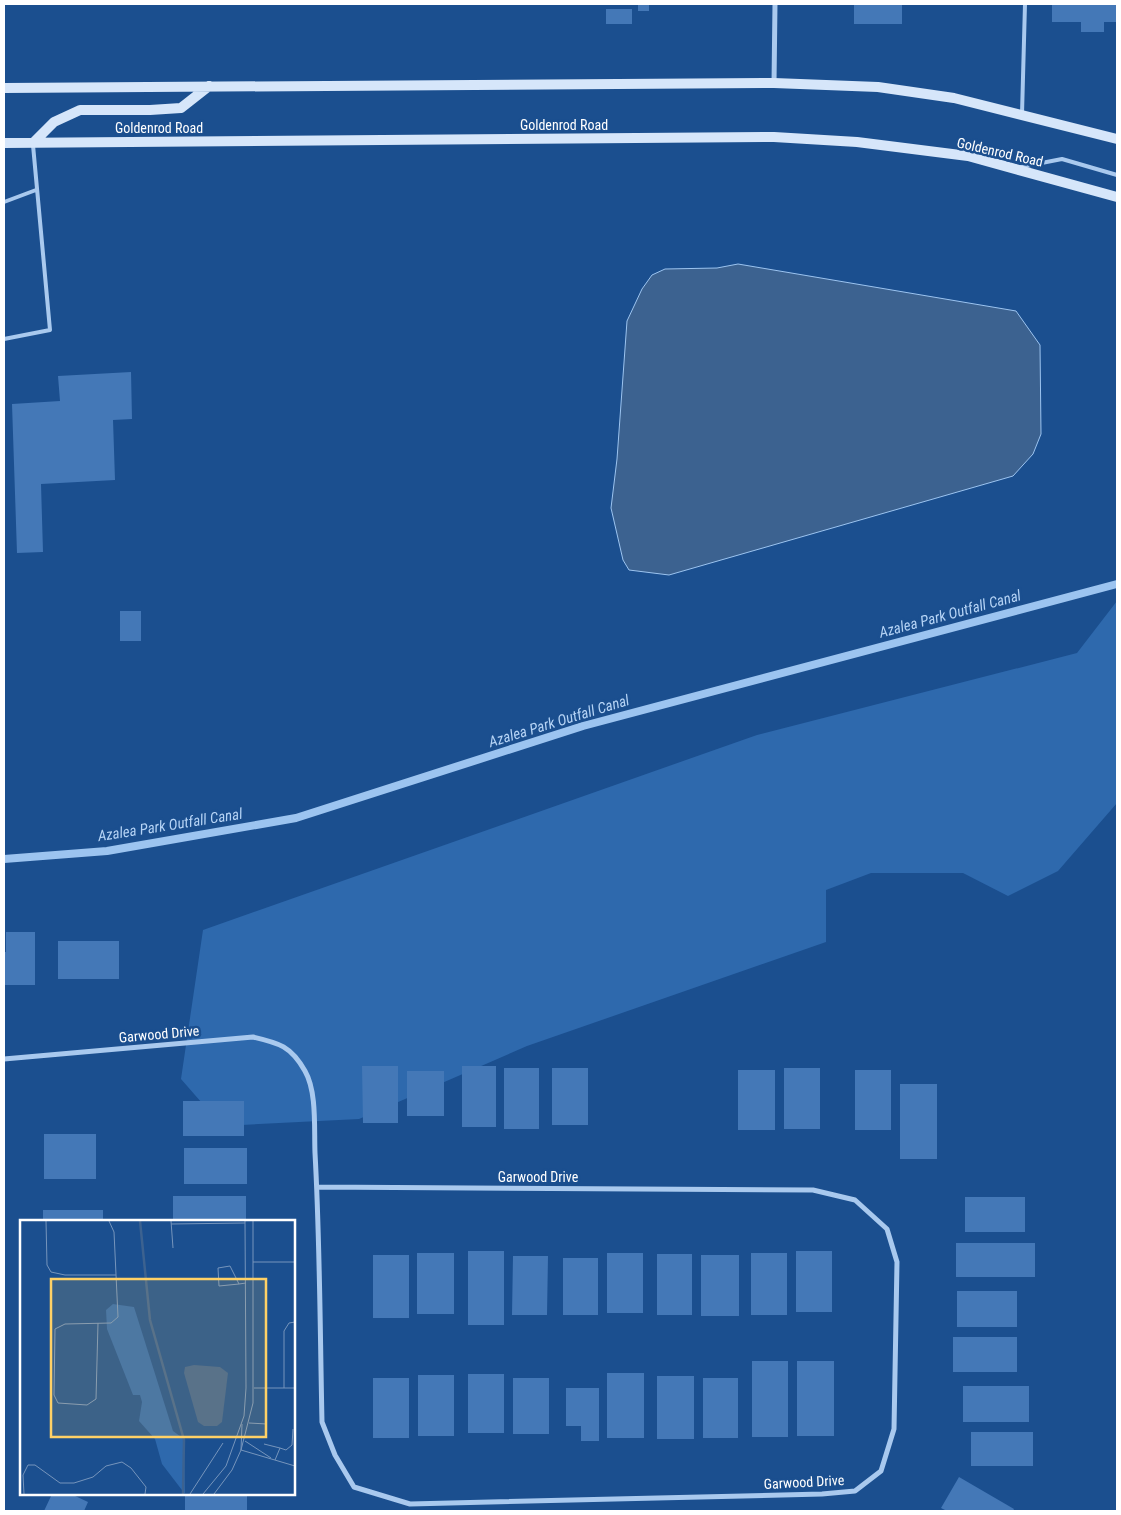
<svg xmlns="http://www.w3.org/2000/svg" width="1121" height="1515" font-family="'Roboto Condensed',sans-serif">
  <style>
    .green { fill: #2e69ad }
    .water { fill: #3c6290; stroke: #9cc4f0 }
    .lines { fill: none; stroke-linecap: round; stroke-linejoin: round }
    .stream { stroke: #9cc4f0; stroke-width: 8 }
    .building { fill: #4478b7 }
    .service { stroke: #a9c9ee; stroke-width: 4 }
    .minor { stroke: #a9c9ee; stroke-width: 5 }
    .secondary { stroke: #d6e6fa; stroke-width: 10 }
    .labels { text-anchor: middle; stroke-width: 5; stroke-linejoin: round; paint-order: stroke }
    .street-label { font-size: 14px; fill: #fff; stroke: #1b4f8f }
    .water-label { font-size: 15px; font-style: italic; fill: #b5d3f5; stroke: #1b4f8f }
    .inset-river { fill: none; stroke: #3c6290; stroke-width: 2.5 }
    .inset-road { fill: none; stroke: #7695bc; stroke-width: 1 }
    .view { fill: #ffd166; fill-opacity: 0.15; stroke: #ffd166; stroke-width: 2.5 }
    .inset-edge { fill: none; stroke: #fff; stroke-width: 2.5 }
  </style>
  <rect width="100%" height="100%" fill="#1b4f8f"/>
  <path class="green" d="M 1117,601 L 1117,803 L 1058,871 L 1008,896 L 963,873 L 871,873 L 826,890 L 826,942 L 527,1046 L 359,1119 L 222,1126 L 181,1079 L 203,930 L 757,735 L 1077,653 Z"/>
  <path class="water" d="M 738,264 L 1016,311 L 1040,345 L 1041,434 L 1033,454 L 1013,476 L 669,575 L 629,570 L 623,560 L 611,508 L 617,459 L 627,321 L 642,289 L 652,275 L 665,269 L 717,268 Z"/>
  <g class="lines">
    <path class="stream" d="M 4,859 L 107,851 L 296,818 L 583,726 L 1117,584"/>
  </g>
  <path class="building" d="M 638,4 L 649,4 L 649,11 L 638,11 Z
    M 854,4 L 902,4 L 902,24 L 854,24 Z
    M 1052,4 L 1117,4 L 1117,22 L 1104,22 L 1104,32 L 1081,32 L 1081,22 L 1052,22 Z
    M 606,9 L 632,9 L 632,24 L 606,24 Z
    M 131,372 L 132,419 L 113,420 L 115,480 L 41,484 L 43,552 L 17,553 L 12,404 L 60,401 L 58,376 Z
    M 120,611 L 141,611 L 141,641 L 120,641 Z
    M 6,932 L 35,932 L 35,985 L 4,985 L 4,952 L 6,952 Z
    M 58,941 L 119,941 L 119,979 L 58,979 Z
    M 362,1066 L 398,1066 L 398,1123 L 363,1123 Z
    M 462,1066 L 496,1066 L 496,1127 L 462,1127 Z
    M 504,1068 L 539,1068 L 539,1129 L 504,1129 Z
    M 552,1068 L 588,1068 L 588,1125 L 552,1125 Z
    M 784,1068 L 820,1068 L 820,1129 L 784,1129 Z
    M 738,1070 L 775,1070 L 775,1130 L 738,1130 Z
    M 855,1070 L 891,1070 L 891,1130 L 855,1130 Z
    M 407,1071 L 444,1071 L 444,1116 L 407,1116 Z
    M 900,1084 L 937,1084 L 937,1159 L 900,1159 Z
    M 183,1101 L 244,1101 L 244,1136 L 183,1136 Z
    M 44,1134 L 96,1134 L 96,1179 L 44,1179 Z
    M 184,1148 L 247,1148 L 247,1184 L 184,1184 Z
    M 173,1196 L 246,1196 L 246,1221 L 173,1221 Z
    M 965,1197 L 1025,1197 L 1025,1232 L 965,1232 Z
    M 43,1210 L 103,1210 L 103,1221 L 43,1221 Z
    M 956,1243 L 1035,1243 L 1035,1277 L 956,1277 Z
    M 468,1251 L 504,1251 L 504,1325 L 468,1325 Z
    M 796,1251 L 832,1251 L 832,1312 L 796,1312 Z
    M 417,1253 L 454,1253 L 454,1314 L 417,1314 Z
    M 607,1253 L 643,1253 L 643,1313 L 607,1313 Z
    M 751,1253 L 787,1253 L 787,1315 L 751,1315 Z
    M 657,1254 L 692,1254 L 692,1315 L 657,1315 Z
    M 373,1255 L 409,1255 L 409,1318 L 373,1318 Z
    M 701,1255 L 739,1255 L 739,1316 L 701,1316 Z
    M 513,1256 L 548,1256 L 547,1315 L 512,1315 Z
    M 563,1258 L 598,1258 L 598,1315 L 563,1315 Z
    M 957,1291 L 1017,1291 L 1017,1327 L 957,1327 Z
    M 953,1337 L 1017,1337 L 1017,1372 L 953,1372 Z
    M 752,1361 L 788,1361 L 788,1437 L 752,1437 Z
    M 797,1361 L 834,1361 L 834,1436 L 797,1436 Z
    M 607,1373 L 644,1373 L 644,1438 L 607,1438 Z
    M 468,1374 L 504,1374 L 504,1433 L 468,1433 Z
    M 418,1375 L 454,1375 L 454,1436 L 418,1436 Z
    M 657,1376 L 694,1376 L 694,1439 L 657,1439 Z
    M 373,1378 L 409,1378 L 409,1438 L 373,1438 Z
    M 513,1378 L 549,1378 L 549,1434 L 513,1434 Z
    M 703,1378 L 738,1378 L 738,1438 L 703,1438 Z
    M 963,1386 L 1029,1386 L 1029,1422 L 963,1422 Z
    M 566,1388 L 599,1388 L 599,1441 L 581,1441 L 581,1426 L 566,1426 Z
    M 971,1432 L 1033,1432 L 1033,1466 L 971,1466 Z
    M 959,1477 L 1014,1509 L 1013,1511 L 947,1511 L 941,1508 Z
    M 52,1494 L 71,1494 L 88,1502 L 84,1511 L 44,1511 Z
    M 185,1494 L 247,1494 L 247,1511 L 185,1511 Z"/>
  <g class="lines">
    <path class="service" d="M 1022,114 L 1025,4
      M 1021,167 L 1062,159 L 1117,175
      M 4,202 L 36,190
      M 4,339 L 50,330 L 33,145"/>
    <path class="minor" d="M 774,83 L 775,4
      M 4,1059 L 253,1037 C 279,1043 291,1046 305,1071 C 317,1092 314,1128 315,1153 C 320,1242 320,1332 322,1422 L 335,1455 L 354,1487 L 410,1504 L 822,1494 L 855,1491 L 881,1471 L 894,1429 L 897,1262 L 887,1229 L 855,1200 L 813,1190 L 317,1187"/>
    <path class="secondary" d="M 4,88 L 774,83 L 878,87 L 954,98 L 1117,139
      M 4,143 L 774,137 L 857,142 L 968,156 L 1117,197
      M 33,143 L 54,122 L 80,110 L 150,110 L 181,108 L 209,86"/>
  </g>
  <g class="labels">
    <g class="street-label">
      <text x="564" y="130">Goldenrod Road</text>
      <text x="159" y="133">Goldenrod Road</text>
      <text transform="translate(1000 152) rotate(13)" y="5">Goldenrod Road</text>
      <text transform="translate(159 1034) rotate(-5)" y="5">Garwood Drive</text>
      <text x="538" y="1182">Garwood Drive</text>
      <text transform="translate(804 1482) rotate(-3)" y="5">Garwood Drive</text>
    </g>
    <g class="water-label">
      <text transform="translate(950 614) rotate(-15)" y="5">Azalea Park Outfall Canal</text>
      <text transform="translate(559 721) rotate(-17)" y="5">Azalea Park Outfall Canal</text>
      <text transform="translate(170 825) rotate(-9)" y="5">Azalea Park Outfall Canal</text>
    </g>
  </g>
  <g transform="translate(20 1220)">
    <rect width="275" height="275" fill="#1b4f8f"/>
    <path d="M 93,84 L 114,87 L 153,211 L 164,219 L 165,274 L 142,244 L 135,219 L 119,201 L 122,182 L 120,175 L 113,175 L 87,109 L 86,90 Z" fill="#2e69ad"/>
    <path d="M 174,145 L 200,147 L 208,153 L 202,202 L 197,206 L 184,206 L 178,202 L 164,153 L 165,147 Z" fill="#3c6290"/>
    <path class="inset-river" d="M 120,1 L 130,100 L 164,220 L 163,274"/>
    <path class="inset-road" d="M 26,1 L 27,45 L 31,52 L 45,55 L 96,55M 151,1 L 153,28M 151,4 L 225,3M 233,42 L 274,42M 219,64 L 199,66 L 198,48 L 210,46 L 219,64 L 226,63M 78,103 L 76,179 L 67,185 L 38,183 L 34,175 L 35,109 L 45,104 L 91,103 L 98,97 L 94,12 L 89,1M 234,168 L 275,168M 264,168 L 264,111 L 269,103 L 275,102M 229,203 L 247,204M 222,204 L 221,230 L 275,246M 225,221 L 251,238M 244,224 L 260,228 L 255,240M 260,228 L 266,230 L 272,225 L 273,209M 4,274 L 3,255 L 8,245 L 15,245 L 40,263 L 54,263 L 73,257 L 86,246 L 102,242 L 111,248 L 126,267 L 125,274M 170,274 L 203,223M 183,274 L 206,246 L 224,196 L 226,168 L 225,1M 194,274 L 212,250 L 221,230 L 233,183 L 233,1"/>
    <path class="view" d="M 31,59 L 246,59 L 246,217 L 31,217 Z"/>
    <rect width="275" height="275" class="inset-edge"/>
  </g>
  <rect width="1121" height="1515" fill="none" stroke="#ffffff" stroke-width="10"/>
</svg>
